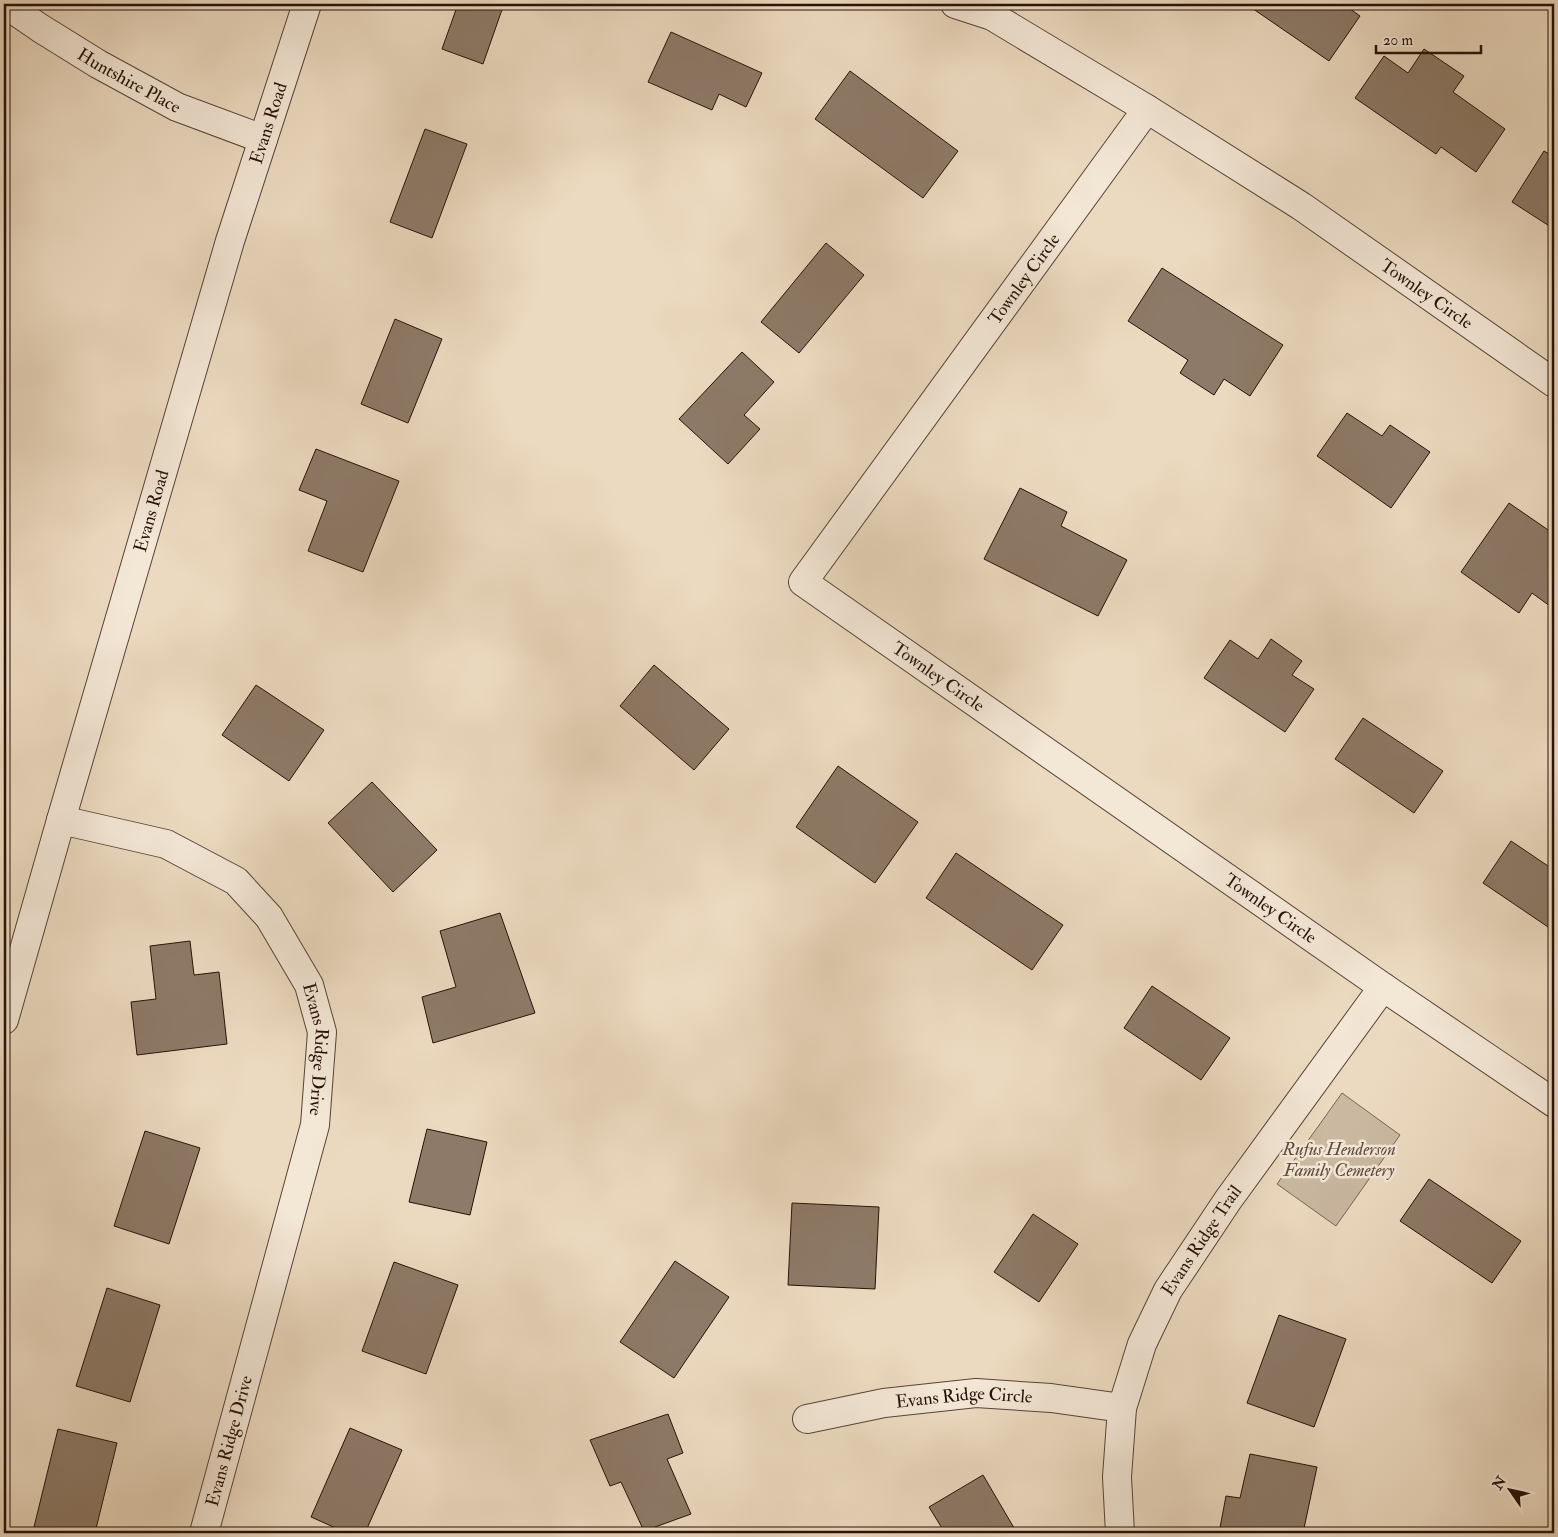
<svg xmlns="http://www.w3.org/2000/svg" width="1558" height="1537" font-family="'IM FELL Double Pica',serif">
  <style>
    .green { fill: #cab8a1; stroke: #786455 }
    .building { fill: #8d7a68; stroke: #261109 }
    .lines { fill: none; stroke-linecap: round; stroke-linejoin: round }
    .minor-casing { stroke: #584337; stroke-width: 30 }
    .tertiary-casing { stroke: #584337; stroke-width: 30 }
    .minor { stroke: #f3e7d6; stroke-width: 28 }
    .tertiary { stroke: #f3e7d6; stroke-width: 28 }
    .labels { text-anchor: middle; stroke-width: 5; stroke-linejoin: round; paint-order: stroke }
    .street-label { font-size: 18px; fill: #261109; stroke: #f3e7d6 }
    .park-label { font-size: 18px; font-style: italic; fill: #5f4b3e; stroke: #f3e7d6 }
  </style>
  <rect width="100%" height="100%" fill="#ecdac0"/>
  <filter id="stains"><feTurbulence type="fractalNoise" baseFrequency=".004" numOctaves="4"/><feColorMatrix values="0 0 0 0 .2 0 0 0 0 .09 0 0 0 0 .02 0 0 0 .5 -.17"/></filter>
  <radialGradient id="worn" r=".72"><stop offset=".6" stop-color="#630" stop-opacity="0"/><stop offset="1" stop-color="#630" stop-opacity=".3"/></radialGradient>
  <path class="green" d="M 1342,1093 L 1400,1135 L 1336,1226 L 1277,1184 Z"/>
  <path class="building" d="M 458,4 L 504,4 L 483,64 L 442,49 Z
    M 1246,4 L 1343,4 L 1360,16 L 1329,61 Z
    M 671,32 L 762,73 L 746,107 L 719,94 L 712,110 L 648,82 Z
    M 1424,49 L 1464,76 L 1453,92 L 1505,129 L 1476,172 L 1441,147 L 1436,154 L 1355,98 L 1384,56 L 1408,73 Z
    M 850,71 L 958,151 L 923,198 L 815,119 Z
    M 425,129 L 467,144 L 432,238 L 390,222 Z
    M 1544,151 L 1554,157 L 1554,229 L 1512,202 Z
    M 826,243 L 864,275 L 799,353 L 761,322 Z
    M 1162,268 L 1283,345 L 1250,396 L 1224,379 L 1214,395 L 1180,373 L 1188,360 L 1128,321 Z
    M 395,319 L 442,339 L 408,423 L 361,404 Z
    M 742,352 L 774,382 L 744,415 L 760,429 L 728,464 L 679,419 Z
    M 1347,413 L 1382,436 L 1390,425 L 1430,452 L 1391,508 L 1317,456 Z
    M 316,449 L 399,481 L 363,572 L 308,551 L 327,501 L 299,490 Z
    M 1020,488 L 1067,512 L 1061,526 L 1127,560 L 1098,616 L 984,559 Z
    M 1509,503 L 1554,534 L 1554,609 L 1532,593 L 1519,613 L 1461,572 Z
    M 1271,639 L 1302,661 L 1292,675 L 1314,689 L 1285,732 L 1204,678 L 1230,640 L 1258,659 Z
    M 654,665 L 729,729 L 694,770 L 620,706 Z
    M 256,685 L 324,730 L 289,781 L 222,735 Z
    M 1363,718 L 1443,771 L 1414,813 L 1335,759 Z
    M 838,766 L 918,822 L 875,883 L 796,827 Z
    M 372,782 L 437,850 L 393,892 L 328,823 Z
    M 1511,841 L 1554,870 L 1554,931 L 1483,883 Z
    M 956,853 L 1063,925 L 1032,970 L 926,898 Z
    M 500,913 L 535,1013 L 433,1043 L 422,997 L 456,987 L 440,931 Z
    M 190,941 L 194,975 L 219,972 L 227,1044 L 137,1055 L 131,1002 L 156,999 L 150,946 Z
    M 1152,986 L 1230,1038 L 1201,1080 L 1124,1028 Z
    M 427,1129 L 487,1142 L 470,1215 L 409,1202 Z
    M 145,1131 L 200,1148 L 169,1244 L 114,1226 Z
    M 1429,1179 L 1521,1241 L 1492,1283 L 1400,1221 Z
    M 792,1203 L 879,1207 L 875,1289 L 788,1285 Z
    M 1033,1214 L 1078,1244 L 1039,1302 L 994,1272 Z
    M 675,1261 L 729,1297 L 674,1378 L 620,1342 Z
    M 394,1262 L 458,1285 L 426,1374 L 362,1351 Z
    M 107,1288 L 160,1305 L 130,1402 L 76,1386 Z
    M 1279,1315 L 1346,1339 L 1314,1427 L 1247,1403 Z
    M 668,1414 L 683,1453 L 667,1459 L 691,1514 L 644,1531 L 621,1482 L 610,1486 L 590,1440 Z
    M 350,1428 L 402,1450 L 365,1533 L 347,1533 L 311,1517 Z
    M 58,1429 L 117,1443 L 95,1533 L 59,1533 L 34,1527 Z
    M 1250,1454 L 1317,1467 L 1303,1533 L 1219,1533 L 1226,1496 L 1240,1498 Z
    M 983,1475 L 1017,1533 L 945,1533 L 929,1507 Z"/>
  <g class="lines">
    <defs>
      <g id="minor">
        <path id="s1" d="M 5,4 L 40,28 L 98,64 L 177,107 L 263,139"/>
        <path id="s2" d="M 955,4 L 992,16 L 1147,109 L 1301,206 L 1554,383"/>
        <path id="s3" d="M 1147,109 L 803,582 L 1383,987 L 1554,1103"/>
        <path id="s4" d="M 61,820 L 166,844 L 236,881 L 269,917 L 309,985 L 322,1032 L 315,1125 L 204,1533"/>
        <path id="s5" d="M 807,1419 L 884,1403 L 976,1393 L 1051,1398 L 1122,1408"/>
        <path id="s6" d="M 1120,1533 L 1117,1477 L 1122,1408 L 1142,1344 L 1168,1290 L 1228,1200 L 1383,987"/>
      </g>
      <g id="tertiary">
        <path id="s7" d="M 4,1020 L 61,820 L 230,241 L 307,4"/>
      </g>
    </defs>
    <use href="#minor" class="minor-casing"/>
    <use href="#tertiary" class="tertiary-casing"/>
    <use href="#minor" class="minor"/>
    <use href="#tertiary" class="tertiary"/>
  </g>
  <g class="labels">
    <g class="street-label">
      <text dy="6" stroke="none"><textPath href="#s1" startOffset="146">Huntshire Place</textPath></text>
      <text dy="6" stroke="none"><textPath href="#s7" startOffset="935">Evans Road</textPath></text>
      <text transform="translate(1024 279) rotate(-54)" y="6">Townley Circle</text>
      <text dy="6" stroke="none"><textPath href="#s2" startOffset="555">Townley Circle</textPath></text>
      <text dy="6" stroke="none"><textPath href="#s7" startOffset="530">Evans Road</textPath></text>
      <text dy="6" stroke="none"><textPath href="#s3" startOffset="750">Townley Circle</textPath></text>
      <text dy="6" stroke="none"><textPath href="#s3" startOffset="1155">Townley Circle</textPath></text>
      <text dy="6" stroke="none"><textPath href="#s4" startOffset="380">Evans Ridge Drive</textPath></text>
      <text dy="6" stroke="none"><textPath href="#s6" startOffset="312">Evans Ridge Trail</textPath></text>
      <text dy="6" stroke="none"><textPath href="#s5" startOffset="159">Evans Ridge Circle</textPath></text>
      <text transform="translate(229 1441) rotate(-75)" y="6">Evans Ridge Drive</text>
    </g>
    <g class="park-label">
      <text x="1339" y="1155">Rufus Henderson<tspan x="1339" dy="21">Family Cemetery</tspan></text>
    </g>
  </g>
  <rect width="1558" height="1537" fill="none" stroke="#ecdac0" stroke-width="20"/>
  <rect x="5" y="5" width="1548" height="1527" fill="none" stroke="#261109" stroke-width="2.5"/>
  <rect x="10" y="10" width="1538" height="1517" fill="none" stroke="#261109"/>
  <g transform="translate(1510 1490) rotate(304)" stroke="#f3e7d6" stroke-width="4" paint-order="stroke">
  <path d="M0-4L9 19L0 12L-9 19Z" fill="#261109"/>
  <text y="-8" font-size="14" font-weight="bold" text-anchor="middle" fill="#261109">N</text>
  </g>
  <path d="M1376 45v8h105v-8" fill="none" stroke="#261109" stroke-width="2.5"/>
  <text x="1383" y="45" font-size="15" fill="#261109" stroke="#f3e7d6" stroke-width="4" paint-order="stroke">20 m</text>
  <rect width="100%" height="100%" filter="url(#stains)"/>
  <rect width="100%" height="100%" fill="url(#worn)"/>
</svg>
